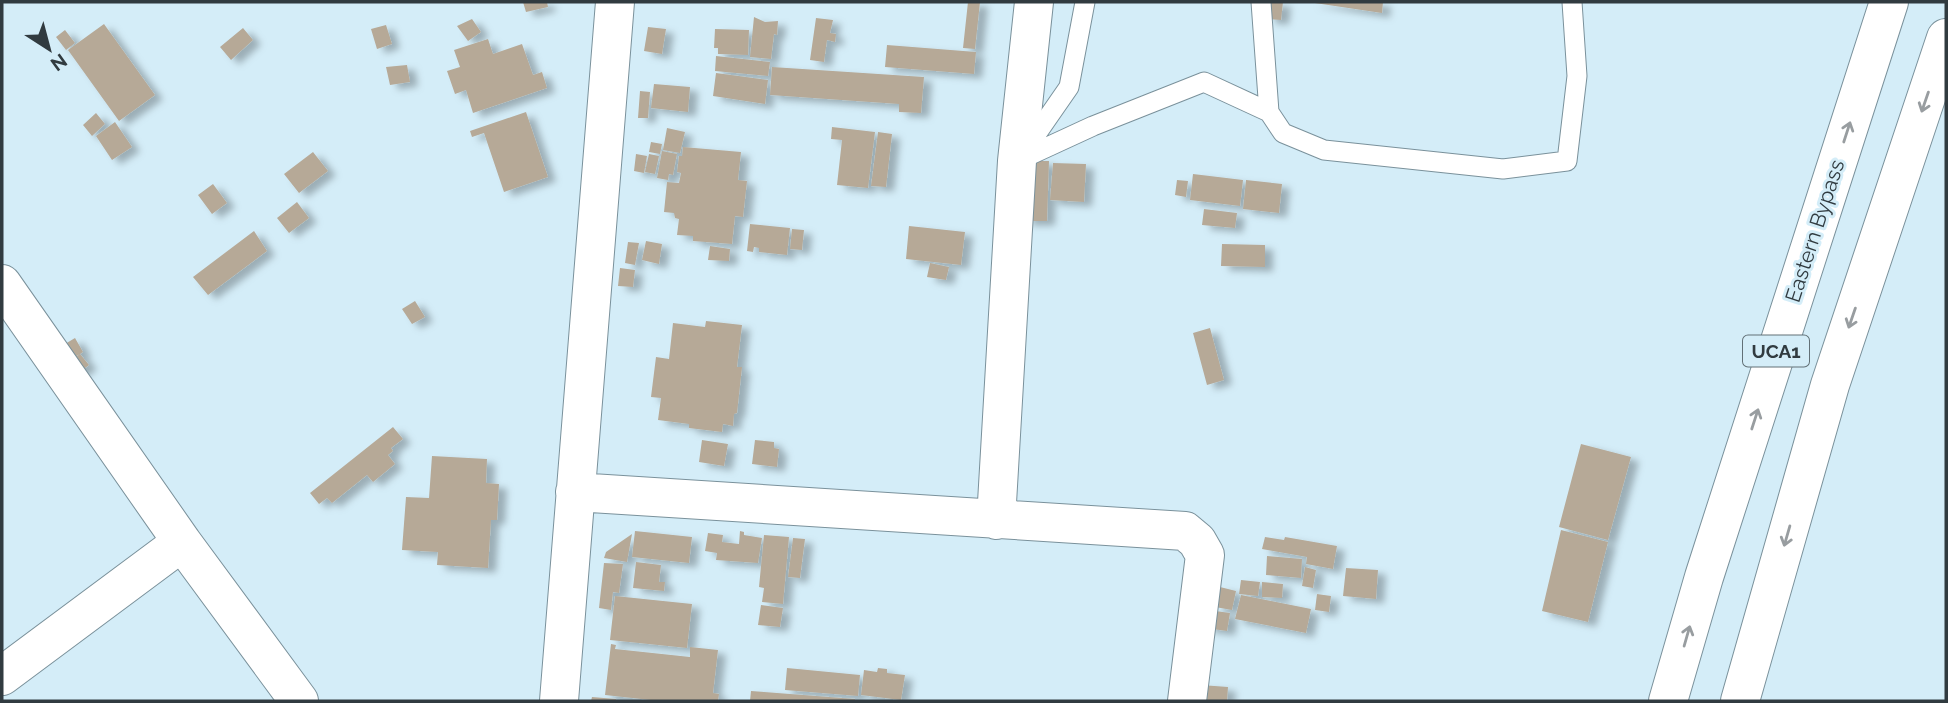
<svg xmlns="http://www.w3.org/2000/svg" width="1948" height="703" font-family="Raleway,sans-serif">
  <style>
    .building { fill: #b6a997; filter: url(#shadow) }
    .lines { fill: none; stroke-linecap: round; stroke-linejoin: round }
    .service-casing { stroke: #7a919b; stroke-width: 21 }
    .minor-casing { stroke: #7a919b; stroke-width: 40 }
    .primary-casing { stroke: #7a919b; stroke-width: 40 }
    .service { stroke: #fff; stroke-width: 19 }
    .minor { stroke: #fff; stroke-width: 38 }
    .primary { stroke: #fff; stroke-width: 38 }
    .oneway { stroke: #989da0 }
    .labels { text-anchor: middle; stroke-width: 6; stroke-linejoin: round; paint-order: stroke }
    .shield { fill: #d4edf8; stroke: #627077; stroke-width: 2 }
    .shield-label { font-size: 19px; font-weight: bold; fill: #313b40 }
    .street-label { font-size: 21px; fill: #313b40; stroke: #d4edf8 }
  </style>
  <defs>
    <filter id="shadow"><feDropShadow dx="8" dy="4.5" stdDeviation="3.5" flood-color="#0004"/></filter>
  </defs>
  <rect width="100%" height="100%" fill="#d4edf8"/>
  <path class="building" d="M 523,2 L 547,2 L 548,7 L 526,12 Z
    M 968,2 L 980,2 L 975,49 L 963,48 Z
    M 1268,2 L 1283,2 L 1281,20 L 1267,19 Z
    M 1308,2 L 1383,2 L 1382,13 Z
    M 754,17 L 765,22 L 778,21 L 777,35 L 774,34 L 771,59 L 750,57 Z
    M 816,18 L 833,20 L 830,33 L 836,34 L 835,42 L 827,40 L 824,62 L 810,60 Z
    M 472,19 L 481,32 L 468,41 L 457,26 Z
    M 104,24 L 155,95 L 119,121 L 68,50 Z
    M 386,25 L 392,44 L 377,49 L 371,29 Z
    M 648,27 L 666,29 L 662,54 L 644,51 Z
    M 243,28 L 253,40 L 231,60 L 220,47 Z
    M 715,29 L 749,30 L 748,55 L 718,54 L 718,48 L 714,48 Z
    M 65,30 L 75,43 L 66,50 L 56,37 Z
    M 488,39 L 493,54 L 522,44 L 533,75 L 542,72 L 547,88 L 473,113 L 466,90 L 455,94 L 447,71 L 460,67 L 454,50 Z
    M 887,45 L 976,52 L 974,74 L 885,67 Z
    M 716,56 L 770,62 L 768,76 L 715,71 Z
    M 407,65 L 410,82 L 390,85 L 386,67 Z
    M 772,67 L 924,77 L 921,113 L 899,112 L 899,104 L 770,95 Z
    M 716,73 L 768,80 L 765,104 L 713,96 Z
    M 654,84 L 690,87 L 688,112 L 651,108 Z
    M 640,91 L 650,92 L 648,118 L 638,118 Z
    M 526,112 L 548,177 L 504,192 L 484,133 L 472,137 L 470,131 Z
    M 96,113 L 105,124 L 92,136 L 83,125 Z
    M 115,122 L 132,147 L 112,160 L 96,136 Z
    M 832,127 L 875,132 L 868,188 L 837,185 L 842,140 L 831,139 Z
    M 667,128 L 685,132 L 680,153 L 663,150 Z
    M 878,132 L 892,134 L 886,187 L 871,186 Z
    M 651,142 L 662,144 L 660,154 L 649,152 Z
    M 683,147 L 741,152 L 738,180 L 747,181 L 743,217 L 735,216 L 732,244 L 693,241 L 693,236 L 677,235 L 679,219 L 675,218 L 674,213 L 664,212 L 667,182 L 679,183 L 681,173 L 677,172 L 679,156 L 682,156 Z
    M 662,151 L 677,154 L 673,175 L 669,174 L 668,180 L 657,178 Z
    M 313,152 L 328,171 L 299,193 L 284,174 Z
    M 636,154 L 647,156 L 644,173 L 634,171 Z
    M 649,154 L 659,156 L 655,174 L 645,172 Z
    M 1029,161 L 1049,161 L 1047,221 L 1024,221 Z
    M 1053,163 L 1086,164 L 1084,202 L 1050,200 Z
    M 1193,174 L 1243,180 L 1240,206 L 1190,200 Z
    M 1177,180 L 1188,181 L 1186,197 L 1175,195 Z
    M 1246,180 L 1282,184 L 1279,213 L 1243,209 Z
    M 213,184 L 227,203 L 212,214 L 198,195 Z
    M 297,202 L 309,218 L 289,233 L 277,218 Z
    M 1204,209 L 1237,213 L 1235,228 L 1202,225 Z
    M 750,224 L 790,228 L 787,255 L 759,252 L 759,248 L 754,247 L 753,252 L 747,251 Z
    M 909,226 L 965,232 L 961,265 L 906,259 Z
    M 792,229 L 804,230 L 802,250 L 790,249 Z
    M 254,231 L 267,251 L 208,295 L 193,277 Z
    M 646,241 L 662,244 L 659,264 L 642,260 Z
    M 628,242 L 639,243 L 635,265 L 625,263 Z
    M 1222,244 L 1265,245 L 1265,267 L 1221,266 Z
    M 710,246 L 730,249 L 729,261 L 708,260 Z
    M 930,263 L 949,267 L 946,280 L 927,277 Z
    M 620,268 L 635,270 L 633,287 L 618,286 Z
    M 415,301 L 425,317 L 412,324 L 402,309 Z
    M 706,321 L 742,325 L 737,367 L 742,367 L 737,413 L 734,414 L 733,426 L 723,424 L 722,432 L 689,428 L 689,424 L 658,420 L 661,398 L 651,397 L 656,357 L 669,359 L 673,323 L 705,327 Z
    M 1210,328 L 1224,380 L 1207,385 L 1193,333 Z
    M 75,338 L 83,352 L 80,354 L 89,365 L 77,374 L 68,363 L 80,354 L 67,361 L 60,347 Z
    M 393,427 L 403,439 L 391,448 L 393,451 L 388,455 L 395,464 L 373,482 L 367,475 L 332,503 L 327,498 L 319,504 L 310,493 Z
    M 702,440 L 728,444 L 724,466 L 699,462 Z
    M 755,440 L 774,442 L 774,448 L 779,449 L 777,467 L 752,464 Z
    M 1581,444 L 1631,457 L 1608,540 L 1559,527 Z
    M 432,456 L 487,459 L 486,483 L 499,484 L 497,520 L 491,520 L 488,568 L 437,565 L 438,552 L 402,550 L 406,497 L 429,498 Z
    M 1561,530 L 1608,542 L 1588,622 L 1542,611 Z
    M 635,531 L 692,537 L 689,563 L 632,557 Z
    M 740,531 L 744,532 L 744,535 L 762,538 L 758,563 L 716,560 L 717,553 L 705,551 L 708,533 L 723,535 L 722,542 L 739,544 Z
    M 632,534 L 627,562 L 604,558 L 606,552 Z
    M 764,535 L 789,537 L 783,604 L 762,602 L 764,588 L 759,587 Z
    M 1265,537 L 1284,540 L 1285,537 L 1337,546 L 1333,569 L 1306,564 L 1307,557 L 1262,549 Z
    M 793,538 L 805,539 L 800,578 L 788,577 Z
    M 1267,556 L 1302,559 L 1301,578 L 1266,575 Z
    M 636,562 L 661,565 L 659,582 L 665,582 L 664,591 L 633,588 Z
    M 604,563 L 623,564 L 619,593 L 613,592 L 611,610 L 599,608 Z
    M 1305,567 L 1316,570 L 1313,588 L 1302,586 Z
    M 1346,568 L 1378,570 L 1376,599 L 1343,596 Z
    M 1241,580 L 1260,582 L 1258,596 L 1239,594 Z
    M 1262,582 L 1283,584 L 1282,598 L 1262,597 Z
    M 1220,587 L 1236,591 L 1232,610 L 1215,607 Z
    M 1317,594 L 1331,596 L 1329,612 L 1315,610 Z
    M 1241,595 L 1311,609 L 1306,633 L 1235,619 Z
    M 615,596 L 692,604 L 687,648 L 610,640 Z
    M 761,605 L 783,608 L 780,627 L 758,625 Z
    M 1208,610 L 1230,613 L 1227,631 L 1205,628 Z
    M 611,644 L 616,645 L 615,649 L 690,657 L 690,647 L 718,650 L 713,693 L 719,694 L 718,701 L 660,701 L 605,695 Z
    M 787,668 L 860,675 L 858,696 L 785,690 Z
    M 878,668 L 887,669 L 887,673 L 905,675 L 901,700 L 861,695 L 864,670 L 877,672 Z
    M 1201,685 L 1228,687 L 1227,701 L 1199,701 Z
    M 751,691 L 855,699 L 855,701 L 750,701 Z
    M 592,697 L 616,699 L 616,701 L 591,701 Z"/>
  <g class="lines">
    <defs>
      <path id="service" d="M 1261,2 L 1269,112 L 1283,133 L 1324,150 L 1503,169 L 1567,161 L 1577,76 L 1572,2
        M 1026,149 L 1069,87 L 1085,2
        M 1017,161 L 1093,126 L 1204,82 L 1269,112"/>
      <path id="minor" d="M 2,284 L 182,542 L 2,676
        M 575,492 L 1185,531 L 1197,541 L 1205,555 L 1187,701
        M 996,520 L 1017,161 L 1034,2
        M 182,542 L 299,701
        M 559,701 L 615,2"/>
      <path id="primary" d="M 1668,701 L 1704,577 L 1889,2
        M 1740,701 L 1830,385 L 1946,38"/>
    </defs>
    <use href="#service" class="service-casing"/>
    <use href="#minor" class="minor-casing"/>
    <use href="#primary" class="primary-casing"/>
    <use href="#service" class="service"/>
    <use href="#minor" class="minor"/>
    <use href="#primary" class="primary"/>
  </g>
  <defs><path id="oneway-shaft" d="M-6 0H5M1.5-3L5.5 0L1.5 3" fill="none" stroke-width="1.6" stroke-linecap="round" stroke-linejoin="round" transform="scale(1.75)"/></defs>
  <g class="oneway">
    <use href="#oneway-shaft" transform="translate(1925 102) rotate(109)"/>
    <use href="#oneway-shaft" transform="translate(1847 132) rotate(-72)"/>
    <use href="#oneway-shaft" transform="translate(1852 318) rotate(109)"/>
    <use href="#oneway-shaft" transform="translate(1755 419) rotate(-72)"/>
    <use href="#oneway-shaft" transform="translate(1787 536) rotate(106)"/>
    <use href="#oneway-shaft" transform="translate(1687 636) rotate(-74)"/>
  </g>
  <g class="labels">
    <rect class="shield" x="1743" y="335.5" width="66" height="31" rx="5"/>
    <g class="shield-label">
      <text x="1776" y="358">UCA1</text>
    </g>
    <g class="street-label">
      <text transform="translate(1815 231) rotate(-72)" y="7">Eastern Bypass</text>
    </g>
  </g>
  <rect width="1948" height="703" fill="none" stroke="#313b40" stroke-width="7"/>
  <g transform="translate(49 49) rotate(144)" stroke="#d4edf8" stroke-width="5" paint-order="stroke">
  <path d="M0-5L12 26L0 18L-12 26Z" fill="#313b40"/>
  <text y="-10" font-size="19" font-weight="bold" text-anchor="middle" fill="#313b40">N</text>
  </g>
</svg>
